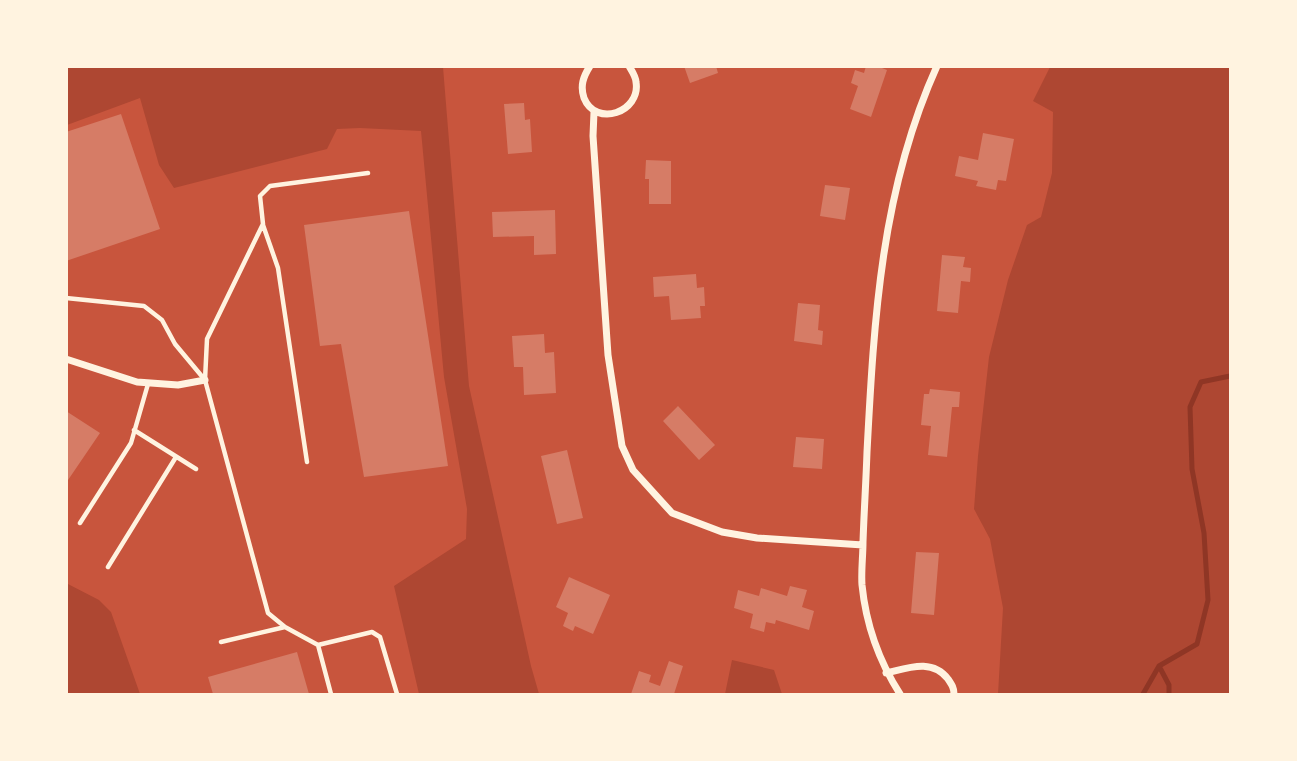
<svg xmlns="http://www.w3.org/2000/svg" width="1297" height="761" font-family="Lora,serif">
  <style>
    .green { fill: #ae4732 }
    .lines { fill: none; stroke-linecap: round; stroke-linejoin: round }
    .stream { stroke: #8f3625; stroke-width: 5 }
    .building { fill: #d67c66 }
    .service { stroke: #fff3e0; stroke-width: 4.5 }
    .minor { stroke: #fff3e0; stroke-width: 7 }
  </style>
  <rect width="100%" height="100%" fill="#c8553d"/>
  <path class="green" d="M 66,67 L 443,67 L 469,386 L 531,666 L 539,694 L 419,694 L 394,586 L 466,539 L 467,509 L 444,377 L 421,131 L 360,128 L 337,129 L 327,149 L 174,188 L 159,165 L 140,98 L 67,125 Z
    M 1050,67 L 1230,67 L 1230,694 L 998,694 L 1003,608 L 990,539 L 974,509 L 978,456 L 989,357 L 1008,280 L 1027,225 L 1041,217 L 1052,173 L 1053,112 L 1033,101 Z
    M 66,583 L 99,600 L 111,612 L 140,694 L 67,694 Z
    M 732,660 L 774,670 L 782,694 L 725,694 Z"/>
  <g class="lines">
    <path class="stream" d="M 1143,694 L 1159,666
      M 1169,694 L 1169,685 L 1159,666 L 1197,644 L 1208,600 L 1204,533 L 1192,469 L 1190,407 L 1201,382 L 1230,376"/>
  </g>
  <path class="building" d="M 684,66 L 716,66 L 718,73 L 690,83 Z
    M 866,66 L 877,66 L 887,70 L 871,117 L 850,109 L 858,86 L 851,83 L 855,70 L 864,73 Z
    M 524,103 L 525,120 L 530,119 L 532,152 L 508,154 L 504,104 Z
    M 121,114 L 160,229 L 66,261 L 66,132 Z
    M 983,133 L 1014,139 L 1006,181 L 998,180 L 996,190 L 976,186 L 978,181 L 955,176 L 959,156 L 978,160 Z
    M 646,160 L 671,161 L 671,204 L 649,204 L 649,179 L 645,179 Z
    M 825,185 L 850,188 L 845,220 L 820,216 Z
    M 555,210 L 556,254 L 534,255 L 534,236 L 493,237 L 492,212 Z
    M 409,211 L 448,466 L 364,477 L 341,344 L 320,346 L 304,225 Z
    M 942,255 L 965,257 L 963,267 L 971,268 L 970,282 L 961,281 L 958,313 L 937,311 Z
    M 696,274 L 697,288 L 704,287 L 705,306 L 700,306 L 701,318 L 671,320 L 669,296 L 654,297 L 653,277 Z
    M 798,303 L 820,305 L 818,330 L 823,331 L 822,345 L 794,341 Z
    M 544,334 L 545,353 L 554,352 L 556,393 L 524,395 L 523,367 L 514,367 L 512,336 Z
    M 930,389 L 960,392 L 959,407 L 952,407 L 947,457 L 928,455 L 931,426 L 921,425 L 924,394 L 929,394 Z
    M 678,406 L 715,445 L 699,460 L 663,421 Z
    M 66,411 L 100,433 L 66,483 Z
    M 796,437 L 824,439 L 822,469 L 793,467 Z
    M 567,450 L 583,518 L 557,524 L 541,456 Z
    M 916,552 L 939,553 L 934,615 L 911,613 Z
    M 569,577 L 610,595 L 593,634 L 575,626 L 573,631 L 563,626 L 568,613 L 556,607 Z
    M 790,586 L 807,590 L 802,607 L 814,611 L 809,630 L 776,620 L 775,624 L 766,622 L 764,632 L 750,628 L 753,614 L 734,608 L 738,590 L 759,596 L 761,588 L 787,596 Z
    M 297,652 L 309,694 L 213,694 L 208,677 Z
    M 669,661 L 683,666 L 674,694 L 631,694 L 639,671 L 651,675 L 649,682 L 660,686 Z"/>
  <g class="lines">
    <path class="service" d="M 263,225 L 278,268 L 307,462
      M 66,298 L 144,306 L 162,320 L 175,344 L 205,380
      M 134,430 L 196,469
      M 80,523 L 131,443 L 148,384
      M 108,567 L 176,457
      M 221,642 L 285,627
      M 318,645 L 372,632 L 380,637 L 397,694
      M 331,694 L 318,645 L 285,627 L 268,613 L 205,380 L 207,339 L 263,224 L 260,196 L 270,186 L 368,173"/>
    <path class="minor" d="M 590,66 C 583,77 580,86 584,98 C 596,128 641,112 636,82 C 636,77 632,71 629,66
      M 594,112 L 593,136 L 608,355 L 622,446 L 633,470 L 672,513 L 722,532 L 757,538 L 863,545
      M 66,359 L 137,382 L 178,385 L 205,380
      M 886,673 C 908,668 932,658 948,679 C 952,685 954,688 954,694
      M 900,694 C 879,661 866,625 862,585 C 861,571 863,556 863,542 C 864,512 866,482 867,452 C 874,319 881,190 937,66"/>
  </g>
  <rect width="1297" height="761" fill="none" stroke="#fff3e0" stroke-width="136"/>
</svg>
